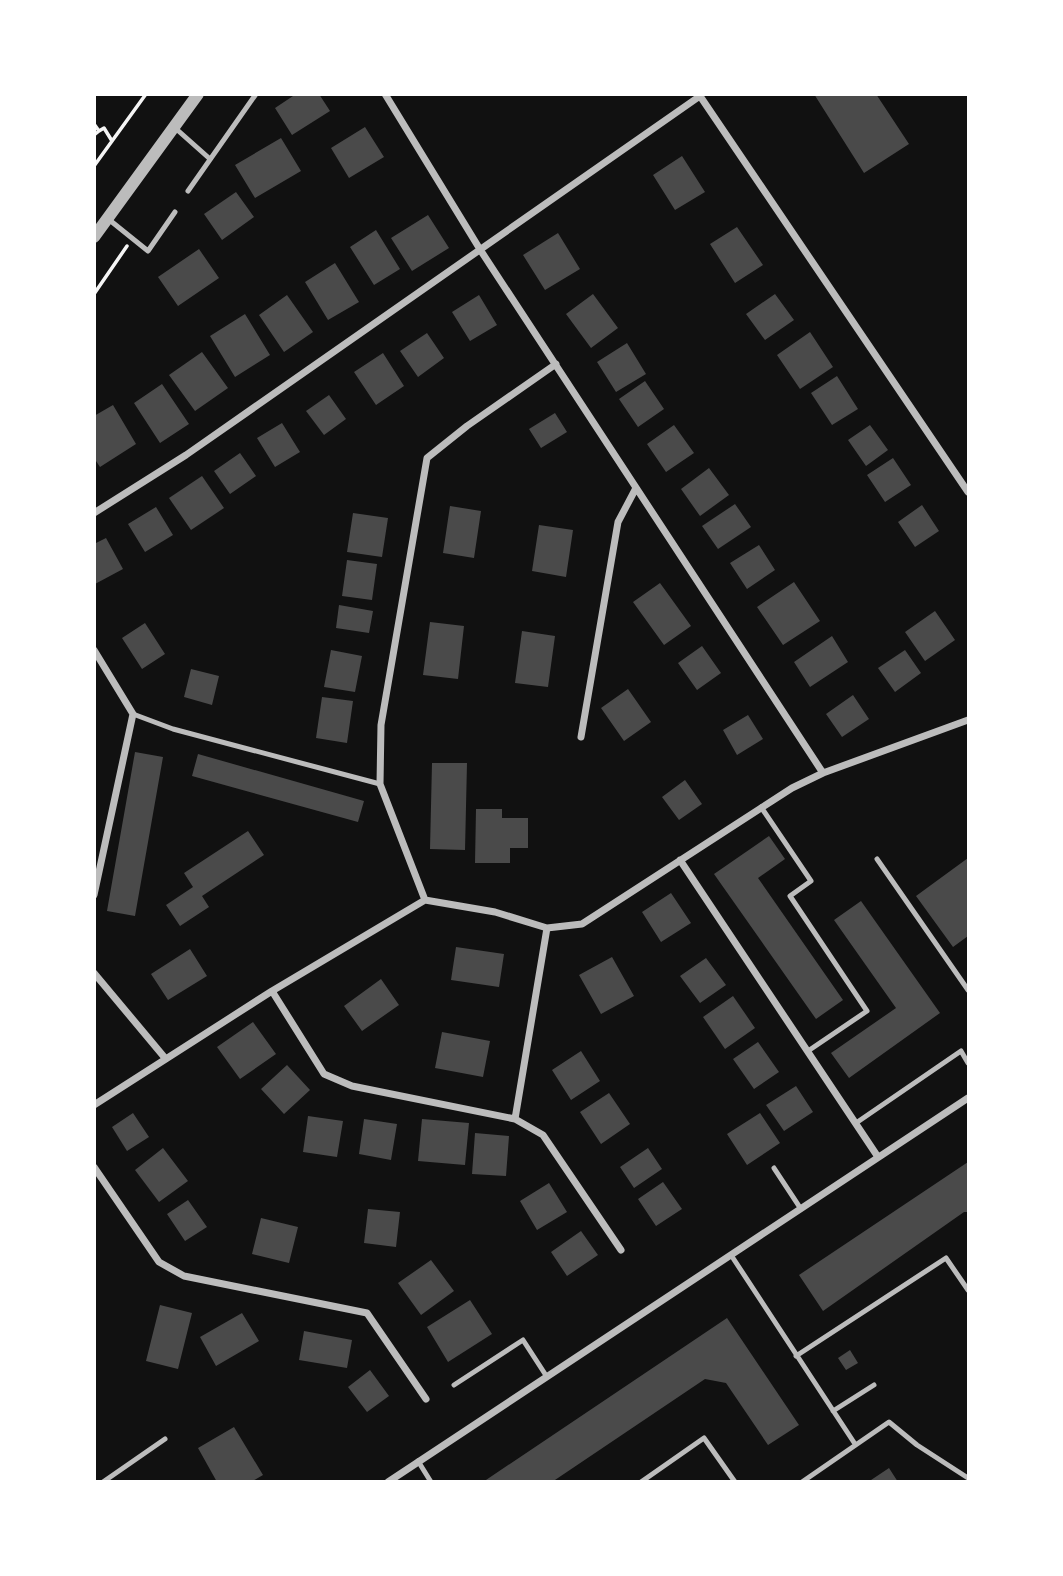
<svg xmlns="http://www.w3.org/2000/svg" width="1063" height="1576" font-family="'Nunito Sans',sans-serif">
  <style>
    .building { fill: #4a4a4a }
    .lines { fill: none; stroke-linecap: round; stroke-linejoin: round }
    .path { stroke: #f5f5f5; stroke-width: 3.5 }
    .service { stroke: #bcbcbc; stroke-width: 5 }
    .minor { stroke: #bcbcbc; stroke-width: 7 }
    .tertiary { stroke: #bcbcbc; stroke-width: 12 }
  </style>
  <rect width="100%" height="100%" fill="#111"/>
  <path class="building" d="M 296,94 L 319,94 L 330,111 L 292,135 L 275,108 Z
    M 814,94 L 876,94 L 909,144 L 864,173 Z
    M 365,127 L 384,157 L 349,178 L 331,148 Z
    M 281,138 L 301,171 L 255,198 L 235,165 Z
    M 682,156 L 705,192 L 675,210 L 653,175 Z
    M 236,192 L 254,217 L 222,240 L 204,214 Z
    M 428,215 L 449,248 L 412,271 L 391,238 Z
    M 737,227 L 763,265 L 735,283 L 710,244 Z
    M 376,230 L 400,269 L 374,285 L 350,247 Z
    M 558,233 L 580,269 L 545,290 L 523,255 Z
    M 199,249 L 219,278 L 178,306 L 158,277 Z
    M 335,263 L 359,302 L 328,320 L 305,282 Z
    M 593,294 L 618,328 L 591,348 L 566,314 Z
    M 775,294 L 794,320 L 765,340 L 746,314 Z
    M 287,295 L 313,332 L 284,352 L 259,315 Z
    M 479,295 L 497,325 L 470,341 L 452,312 Z
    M 245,314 L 270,355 L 235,377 L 210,336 Z
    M 810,332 L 833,367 L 800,389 L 777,355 Z
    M 427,333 L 444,358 L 418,377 L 400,351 Z
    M 627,343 L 646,374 L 616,392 L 597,362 Z
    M 202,352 L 228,388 L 195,411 L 169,375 Z
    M 383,353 L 404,386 L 376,405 L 354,372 Z
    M 837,376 L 858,409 L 832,425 L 811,393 Z
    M 645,381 L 664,409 L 638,427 L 619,399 Z
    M 162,384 L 189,424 L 160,443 L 134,403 Z
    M 329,395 L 346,419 L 324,435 L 306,411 Z
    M 113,405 L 136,444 L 100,467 L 94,458 L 94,416 Z
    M 555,413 L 567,432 L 541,448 L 529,429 Z
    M 282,423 L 300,452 L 275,467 L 257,438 Z
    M 674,425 L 694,453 L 666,472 L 647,444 Z
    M 870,425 L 888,450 L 866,466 L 848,440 Z
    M 240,453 L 256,476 L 230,494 L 214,471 Z
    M 893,458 L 911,485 L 885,502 L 867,475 Z
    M 709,468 L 729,495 L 700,516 L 681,489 Z
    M 202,476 L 224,508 L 191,530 L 169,498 Z
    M 735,504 L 751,527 L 718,549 L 702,526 Z
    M 922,505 L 939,531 L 915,547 L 898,522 Z
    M 450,506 L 481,511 L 474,558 L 443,553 Z
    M 156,507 L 173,535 L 145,552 L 128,524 Z
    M 353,513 L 388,518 L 382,557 L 347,552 Z
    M 539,525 L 573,530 L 566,577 L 532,571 Z
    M 106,538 L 123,569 L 95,584 L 94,544 Z
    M 759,545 L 775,570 L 747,589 L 730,563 Z
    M 347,560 L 377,564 L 372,600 L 342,596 Z
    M 794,582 L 820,621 L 783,645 L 757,607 Z
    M 660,583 L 691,626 L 664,645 L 633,602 Z
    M 339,605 L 373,611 L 369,633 L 336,628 Z
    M 935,611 L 955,640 L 925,661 L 905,632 Z
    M 430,622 L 464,626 L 458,679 L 423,675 Z
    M 145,623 L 165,654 L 142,669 L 122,638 Z
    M 522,631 L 555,636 L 548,687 L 515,683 Z
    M 832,636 L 848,662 L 810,687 L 794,662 Z
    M 702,646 L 721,673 L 697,690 L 678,663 Z
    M 331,650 L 362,656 L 355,692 L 324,687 Z
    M 905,650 L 921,673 L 895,692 L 878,668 Z
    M 191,669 L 219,676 L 212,705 L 184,697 Z
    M 628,689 L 651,722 L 624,741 L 601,708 Z
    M 853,695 L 869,719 L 842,737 L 826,714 Z
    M 322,697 L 353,701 L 347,743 L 316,738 Z
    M 748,715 L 763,739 L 737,755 L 723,730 Z
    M 135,752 L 163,757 L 135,916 L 107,911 Z
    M 198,754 L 364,801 L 358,822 L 192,776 Z
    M 432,763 L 467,763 L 465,850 L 430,849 Z
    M 685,780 L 702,804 L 679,820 L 662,797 Z
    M 476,809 L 502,809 L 502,818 L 528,818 L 528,848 L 510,848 L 510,863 L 475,863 Z
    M 248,831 L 264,855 L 202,896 L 209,907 L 180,926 L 166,905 L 193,887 L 184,873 Z
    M 769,836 L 785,859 L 758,878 L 843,1000 L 816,1019 L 714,874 Z
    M 968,858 L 968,936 L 953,947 L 916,896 Z
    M 671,893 L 691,923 L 661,942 L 642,912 Z
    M 861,901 L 940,1013 L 849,1078 L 831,1053 L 896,1008 L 834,920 Z
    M 456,947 L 504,954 L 499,987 L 451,980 Z
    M 190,949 L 207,976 L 168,1000 L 151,974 Z
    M 612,957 L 634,996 L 601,1014 L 579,975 Z
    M 706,958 L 726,985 L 700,1003 L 680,976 Z
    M 381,979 L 399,1005 L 362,1031 L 344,1006 Z
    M 733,996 L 755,1028 L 725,1049 L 703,1017 Z
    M 253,1022 L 276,1054 L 240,1079 L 217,1047 Z
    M 442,1032 L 490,1041 L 483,1077 L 435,1068 Z
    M 758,1042 L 779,1072 L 754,1089 L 733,1059 Z
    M 581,1051 L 600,1081 L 571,1100 L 552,1070 Z
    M 287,1065 L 310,1090 L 284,1114 L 261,1089 Z
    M 796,1086 L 813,1112 L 784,1131 L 766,1105 Z
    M 609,1093 L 630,1124 L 601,1144 L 580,1112 Z
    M 133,1113 L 149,1137 L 127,1151 L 112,1127 Z
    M 760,1113 L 780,1143 L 747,1165 L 727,1134 Z
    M 308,1116 L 343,1121 L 337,1157 L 303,1152 Z
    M 364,1119 L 397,1124 L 391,1160 L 359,1154 Z
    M 422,1119 L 469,1123 L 465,1165 L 418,1161 Z
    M 475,1133 L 509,1136 L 506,1176 L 472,1174 Z
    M 163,1148 L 188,1181 L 159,1202 L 135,1170 Z
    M 648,1148 L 662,1169 L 634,1188 L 620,1167 Z
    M 968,1162 L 968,1212 L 964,1212 L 823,1311 L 799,1275 Z
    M 663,1182 L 682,1209 L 656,1226 L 638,1199 Z
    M 549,1183 L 567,1212 L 537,1230 L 520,1201 Z
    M 188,1200 L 207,1227 L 185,1241 L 167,1214 Z
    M 368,1209 L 400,1212 L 396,1247 L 364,1243 Z
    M 261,1218 L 298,1227 L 289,1263 L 252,1254 Z
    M 581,1231 L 598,1255 L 567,1276 L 551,1252 Z
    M 431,1260 L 454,1291 L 421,1315 L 398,1283 Z
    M 470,1300 L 492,1334 L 448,1362 L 427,1327 Z
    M 160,1305 L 192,1313 L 178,1369 L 146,1361 Z
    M 242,1313 L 259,1341 L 216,1366 L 200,1337 Z
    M 727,1318 L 799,1425 L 768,1445 L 726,1383 L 705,1379 L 552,1482 L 483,1482 Z
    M 304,1331 L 352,1340 L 347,1368 L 299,1360 Z
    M 850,1350 L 858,1363 L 846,1370 L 838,1358 Z
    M 370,1370 L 389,1396 L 367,1412 L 348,1387 Z
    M 234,1427 L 263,1475 L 251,1482 L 217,1482 L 198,1448 Z
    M 889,1468 L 898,1482 L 868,1482 Z"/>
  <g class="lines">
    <path class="path" d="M 94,124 L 99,131 L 94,135
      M 99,131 L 104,128 L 112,141
      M 94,166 L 146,94
      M 94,294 L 127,246"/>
    <path class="service" d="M 174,127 L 210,159
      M 188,191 L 256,94
      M 107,218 L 148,251 L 175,212
      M 133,714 L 173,729 L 380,784
      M 761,807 L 811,881 L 790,896 L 867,1011 L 808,1051
      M 877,859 L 968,990
      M 856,1123 L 961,1051 L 968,1063
      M 774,1168 L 801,1209
      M 731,1255 L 855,1444
      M 796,1356 L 946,1258 L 968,1290
      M 454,1385 L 523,1340 L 547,1377
      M 833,1411 L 874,1385
      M 418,1461 L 431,1482
      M 103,1482 L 165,1439
      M 641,1482 L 704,1438 L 735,1482
      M 802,1482 L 889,1422 L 917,1445 L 968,1478"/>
    <path class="minor" d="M 385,94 L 481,251 L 823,773
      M 94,513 L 186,455 L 700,96 L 968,492
      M 94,650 L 133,714 L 94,895
      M 581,737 L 618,522 L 636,488
      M 680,860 L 878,1157
      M 425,900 L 380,784 L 381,725 L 427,458 L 467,426 L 556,364
      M 94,973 L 165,1058
      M 272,991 L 324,1074 L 352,1086 L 515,1119 L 543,1135 L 621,1250
      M 94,1105 L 272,991 L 425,900 L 495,912 L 547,928 L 582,924 L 792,788 L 823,773 L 968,720
      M 515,1119 L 547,928
      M 94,1167 L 159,1262 L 184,1276 L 367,1313 L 426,1399
      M 388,1482 L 968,1098"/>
    <path class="tertiary" d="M 94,237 L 198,94"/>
  </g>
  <rect width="1063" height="1576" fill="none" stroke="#ffffff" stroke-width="192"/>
</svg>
